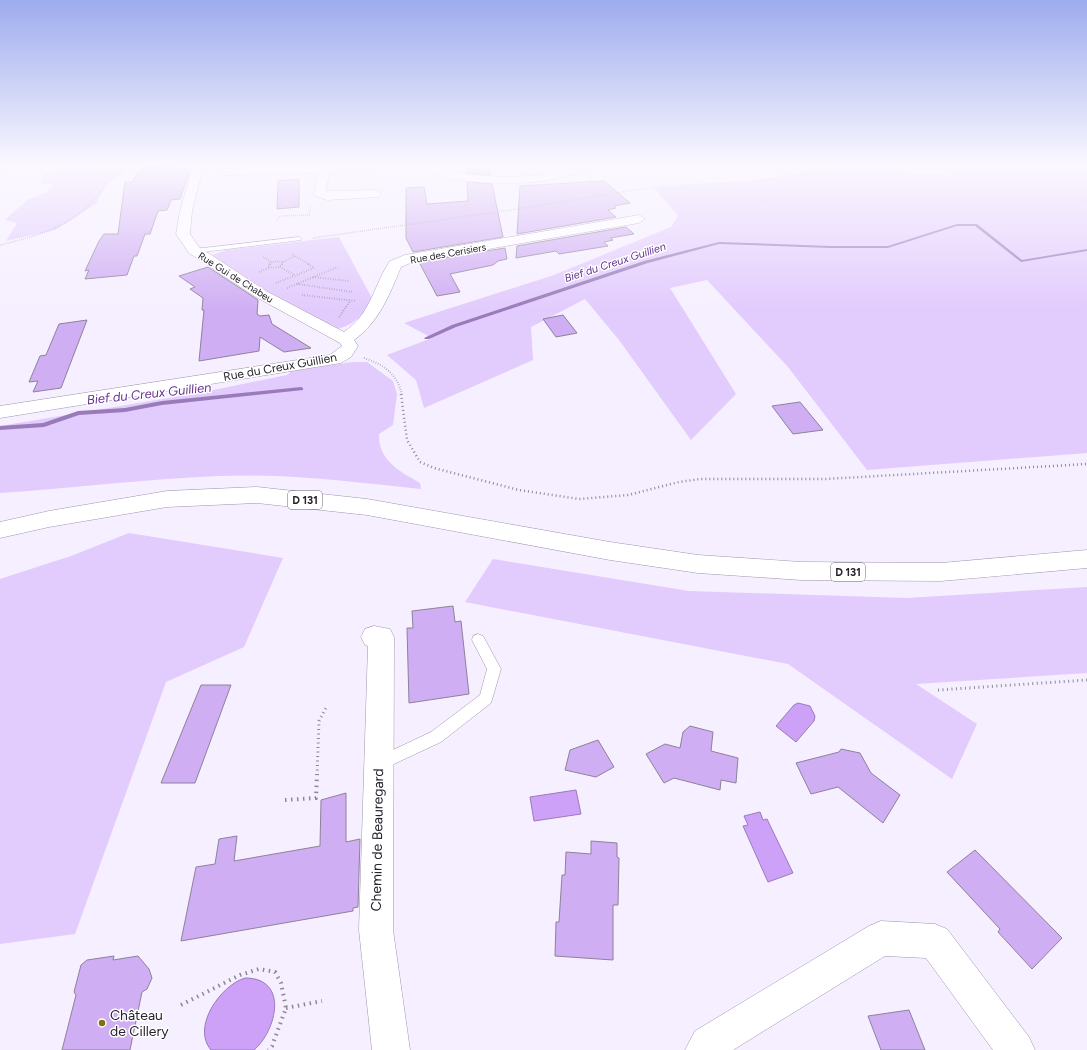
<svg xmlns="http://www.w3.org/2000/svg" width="1087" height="1050" font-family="Figtree,sans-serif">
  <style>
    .green { fill: #e2cbfd }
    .water { fill: #cca1f7; stroke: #9a7bba }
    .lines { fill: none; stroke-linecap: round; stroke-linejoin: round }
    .stream { fill: #9a7bba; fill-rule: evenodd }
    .building { fill: #cfaef3; stroke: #8d829a }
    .service-casing { stroke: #a095ad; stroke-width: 1 }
    .minor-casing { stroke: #a095ad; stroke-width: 1 }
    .primary-casing { stroke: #a095ad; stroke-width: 1 }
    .path-far4 { stroke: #8e8895; stroke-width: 1.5; stroke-dasharray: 0.5 1.5; stroke-linecap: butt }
    .path-far3 { stroke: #8e8895; stroke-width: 2; stroke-dasharray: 0.5 2; stroke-linecap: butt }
    .path-far2 { stroke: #8e8895; stroke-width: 2.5; stroke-dasharray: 1 3; stroke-linecap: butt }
    .path-far1 { stroke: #8e8895; stroke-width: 3; stroke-dasharray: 1 3.5; stroke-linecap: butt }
    .path { stroke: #8e8895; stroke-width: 4; stroke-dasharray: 1.5 4.5; stroke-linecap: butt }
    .service { fill: #fff; fill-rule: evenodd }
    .minor { fill: #fff; fill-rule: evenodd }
    .primary { fill: #fff; fill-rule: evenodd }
    .poi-dot { fill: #827112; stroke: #fff; stroke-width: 1.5 }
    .labels { text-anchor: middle; stroke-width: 3; stroke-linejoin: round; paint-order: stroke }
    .far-street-label { font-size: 10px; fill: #27222c; stroke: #fff }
    .far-water-label { font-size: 11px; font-style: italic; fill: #652f92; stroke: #fff }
    .shield { fill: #fff; stroke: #68646b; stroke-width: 1 }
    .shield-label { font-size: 11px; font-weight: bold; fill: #27222c }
    .street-label { font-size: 12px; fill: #27222c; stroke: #fff }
    .water-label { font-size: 13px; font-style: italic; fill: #652f92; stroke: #fff }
    .near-street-label { font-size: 14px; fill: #27222c; stroke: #fff }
    .near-poi-label { font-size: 14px; fill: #27222c; stroke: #fff; text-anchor: start }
  </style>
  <rect width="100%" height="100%" fill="#f6efff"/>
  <path class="green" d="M 80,164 L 136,165 L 107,183 L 96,204 L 55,230 L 6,241 L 17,223 L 5,220 L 27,200 L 47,192 L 54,184 L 42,184 L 42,175 Z
    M 854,164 L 900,164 L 908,174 L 953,175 L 944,164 L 1087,164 L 1087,453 L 867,470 L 788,367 L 707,280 L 670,288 L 736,394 L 691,440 L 619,340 L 585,299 L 531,327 L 533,360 L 424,408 L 416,380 L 387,355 L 432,338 L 404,323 L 554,275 L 671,227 L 678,216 L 654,188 L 756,181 Z
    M 339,237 L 373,300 C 363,314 354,326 336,329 L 270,293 L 212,255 L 226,250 Z
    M 353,362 L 367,362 L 393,381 L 397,394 L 393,425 L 379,434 C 378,460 399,471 420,483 L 421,489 C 354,482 286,473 218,476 C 145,479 73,488 0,493 L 0,426 L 199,393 L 287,375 L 292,371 Z
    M 129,533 L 283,558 L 244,647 L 166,682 L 75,934 L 0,944 L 0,579 L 71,556 Z
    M 493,559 L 689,591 L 907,598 L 1087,587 L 1087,673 L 916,684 L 977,724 L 952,779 L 788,664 L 465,602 Z"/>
  <path class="water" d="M 798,703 L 810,706 L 815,716 L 814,721 L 796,742 L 776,726 L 794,705 Z
    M 576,790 L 581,814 L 534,821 L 530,797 Z
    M 760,812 L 763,820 L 767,819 L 793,873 L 768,882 L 743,826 L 748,825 L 744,816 Z
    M 245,978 C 289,978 277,1030 254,1050 L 211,1050 C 191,1027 221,985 245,978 Z"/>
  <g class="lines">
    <path class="stream" d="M 957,224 L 977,224 L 1022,260 L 1087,249 L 1087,251 L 1021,262 L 975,226 L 957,226 L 888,248 L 830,248 L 719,244 L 648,263 L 456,327 L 429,339 L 425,339 L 424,338 L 452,325 L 644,261 L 719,242 L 830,246 L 888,246 Z
      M 301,387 L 303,388 L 303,390 L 162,405 L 125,412 L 79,415 L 44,427 L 0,430 L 0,426 L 43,423 L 78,411 L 125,408 L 162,401 Z"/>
  </g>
  <path class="building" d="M 192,164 L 180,199 L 171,200 L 167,210 L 158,211 L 150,234 L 145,234 L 137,256 L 134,256 L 127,275 L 85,279 L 89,270 L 85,271 L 99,241 L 104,234 L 118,234 L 125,182 L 132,182 L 141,168 Z
    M 467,164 L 488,164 L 490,175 L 467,173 Z
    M 299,179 L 299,207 L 277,209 L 278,181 Z
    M 604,181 L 630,203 L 614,206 L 616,208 L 608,210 L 616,217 L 517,234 L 520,186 Z
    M 467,182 L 492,184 L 503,237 L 413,252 L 406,238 L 406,188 L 424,187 L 427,204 L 468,201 Z
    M 626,227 L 634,234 L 610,238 L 613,240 L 604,242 L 608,246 L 559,254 L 556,251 L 516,258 L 517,246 Z
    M 505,248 L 507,259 L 498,261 L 493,265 L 450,274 L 460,292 L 437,296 L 419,262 Z
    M 208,267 L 258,300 L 257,314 L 260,316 L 269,315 L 272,324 L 311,348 L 284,352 L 260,337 L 259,351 L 199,361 L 204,310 L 202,310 L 203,298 L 190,289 L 195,287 L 179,276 Z
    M 563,315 L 577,333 L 556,337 L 543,319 Z
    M 87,320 L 61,388 L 33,392 L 38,381 L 29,382 L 40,356 L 46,355 L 59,324 Z
    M 800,402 L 823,430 L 793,434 L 772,406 Z
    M 453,606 L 455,622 L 461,621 L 469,694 L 409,703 L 407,628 L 413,628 L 412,611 Z
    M 201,685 L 231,685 L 195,783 L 161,783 Z
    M 690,726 L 713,732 L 711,751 L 738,758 L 736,783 L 721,780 L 720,790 L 674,778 L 664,783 L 646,754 L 665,744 L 680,748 L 683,732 Z
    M 598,740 L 614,767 L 596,777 L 565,770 L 570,750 Z
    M 841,749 L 860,753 L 871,773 L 900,795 L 883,823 L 838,787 L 811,794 L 796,763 L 839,752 Z
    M 346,793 L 346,842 L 360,839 L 358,907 L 353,908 L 353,911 L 181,941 L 196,867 L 215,864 L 219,839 L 237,836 L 234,861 L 320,846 L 321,800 Z
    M 591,841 L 617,843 L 617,857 L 619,858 L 618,905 L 613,905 L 613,960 L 555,956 L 556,922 L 559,922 L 562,875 L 565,875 L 566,852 L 591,854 Z
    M 975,850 L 1062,938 L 1032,969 L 998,932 L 1000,929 L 947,872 Z
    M 114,956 L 113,960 L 138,956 L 149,969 L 152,978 L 147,989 L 142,992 L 130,1050 L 62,1050 L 76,995 L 74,992 L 81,965 L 87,960 Z
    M 909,1010 L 925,1050 L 881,1050 L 868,1016 Z"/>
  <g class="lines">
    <defs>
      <path id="service" d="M 299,237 L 302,239 L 301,240 L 195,253 L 192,251 L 195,249 Z
        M 478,634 L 483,636 L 501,669 L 491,703 L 441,742 L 381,770 L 376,768 L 374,763 L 376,758 L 431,732 L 480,695 L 487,669 L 472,640 L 473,636 Z"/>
      <path id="minor" d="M 0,164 L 11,164 L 4,172 L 0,173 Z
        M 194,164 L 204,164 L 192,211 L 190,234 L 199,247 L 266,291 L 344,332 C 372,313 373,286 390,261 L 405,255 L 639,215 L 645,219 L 639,223 L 413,262 L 401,267 C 390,294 379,322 354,340 L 358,346 L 351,357 L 341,363 L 0,418 L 0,406 L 330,355 L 342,346 L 340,343 L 256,297 L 189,253 L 176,234 L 180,211 Z
        M 349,164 L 391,164 L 386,167 L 329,172 L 326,191 L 375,190 L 379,191 L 381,194 L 379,197 L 327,200 L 316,196 L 314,193 L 318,173 L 225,175 L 219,172 L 225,169 Z
        M 419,164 C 433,164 444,171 460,173 C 485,177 513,178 539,175 C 550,173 561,170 572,168 L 578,171 L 576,173 C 563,177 550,180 537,182 C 514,184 431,185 419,164 Z
        M 374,626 L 390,629 L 394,637 L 393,930 L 410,1050 L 372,1050 L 359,930 L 368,646 L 365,645 L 361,637 L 365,629 Z
        M 881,921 L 935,924 L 947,929 L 1029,1037 L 1035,1050 L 993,1050 L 926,958 L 885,956 L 733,1050 L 685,1050 L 695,1031 L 869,926 Z"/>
      <path id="primary" d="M 257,487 L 367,499 L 610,542 L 698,555 L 801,562 L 941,563 L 1087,550 L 1087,568 L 941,581 L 801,580 L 698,573 L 610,560 L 367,515 L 257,503 L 167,507 L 49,527 L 0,538 L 0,522 L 49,511 L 167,491 Z"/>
    </defs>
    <use href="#service" class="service-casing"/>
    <use href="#minor" class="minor-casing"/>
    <use href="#primary" class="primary-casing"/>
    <path class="path-far4" d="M 90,164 L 106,170 L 182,164
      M 780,164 L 788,176
      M 588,175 L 599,195
      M 277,220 L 280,216 L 309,215 L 311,206
      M 313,238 L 511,210 L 654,187 L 756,181 L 846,166 L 848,164
      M 0,245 C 33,237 68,228 92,202 C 101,192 109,181 117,170
      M 292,254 L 310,265
      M 263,257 L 272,262
      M 283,262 L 295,256
      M 269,265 L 270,263 L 277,261 L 283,262 L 281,265"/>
    <path class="path-far3" d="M 270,264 L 269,267 L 277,268 L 283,264
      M 280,267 L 294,275
      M 259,272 L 269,268
      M 313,277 L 349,281
      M 276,283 L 314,268 L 308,264
      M 297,284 L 353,292
      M 287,288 L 338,267
      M 302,295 L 356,301
      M 339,317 L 350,301
      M 364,358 C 384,365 397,373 402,395"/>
    <path class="path-far2" d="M 401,394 L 407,440 L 420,462 L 434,468 L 519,490 L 579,499 L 628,495 L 679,482 L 700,479 L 826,479 L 1087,464"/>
    <path class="path-far1" d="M 938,690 L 1087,680
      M 317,775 L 319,721 L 326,708"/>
    <path class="path" d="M 285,800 L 316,798 L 317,774
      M 181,1005 L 240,975 L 259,969 L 275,972 L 281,983 L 286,1008 L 272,1046 L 268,1050
      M 286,1008 L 322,1001"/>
    <use href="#service" class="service"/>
    <use href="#minor" class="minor"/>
    <use href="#primary" class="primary"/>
  </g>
  <linearGradient id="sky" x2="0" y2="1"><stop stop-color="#9dacee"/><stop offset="0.53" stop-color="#fbf8ff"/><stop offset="1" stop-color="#fbf8ff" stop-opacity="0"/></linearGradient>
  <rect width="1087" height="311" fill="url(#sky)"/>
  <circle class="poi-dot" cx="102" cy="1023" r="4"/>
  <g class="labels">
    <g class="far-street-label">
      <text transform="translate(448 253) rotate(-10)" y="4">Rue des Cerisiers</text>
      <text transform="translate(236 277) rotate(32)" y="4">Rue Gui de Chabeu</text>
    </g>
    <g class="far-water-label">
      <text transform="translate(615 262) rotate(-18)" y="4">Bief du Creux Guillien</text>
    </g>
    <g class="shield">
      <rect x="288" y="491" width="34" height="18" rx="3"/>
      <rect x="831" y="563" width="34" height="18" rx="3"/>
    </g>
    <g class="shield-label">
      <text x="305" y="504">D 131</text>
      <text x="848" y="576">D 131</text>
    </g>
    <g class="street-label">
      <text transform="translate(280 367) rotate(-10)" y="4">Rue du Creux Guillien</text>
    </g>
    <g class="water-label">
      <text transform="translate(149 393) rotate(-6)" y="5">Bief du Creux Guillien</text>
    </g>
    <g class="near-street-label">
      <text transform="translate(377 840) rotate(-89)" y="5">Chemin de Beauregard</text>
    </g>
    <g class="near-poi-label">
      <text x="110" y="1020">Château<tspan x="110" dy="16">de Cillery</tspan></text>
    </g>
  </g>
</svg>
